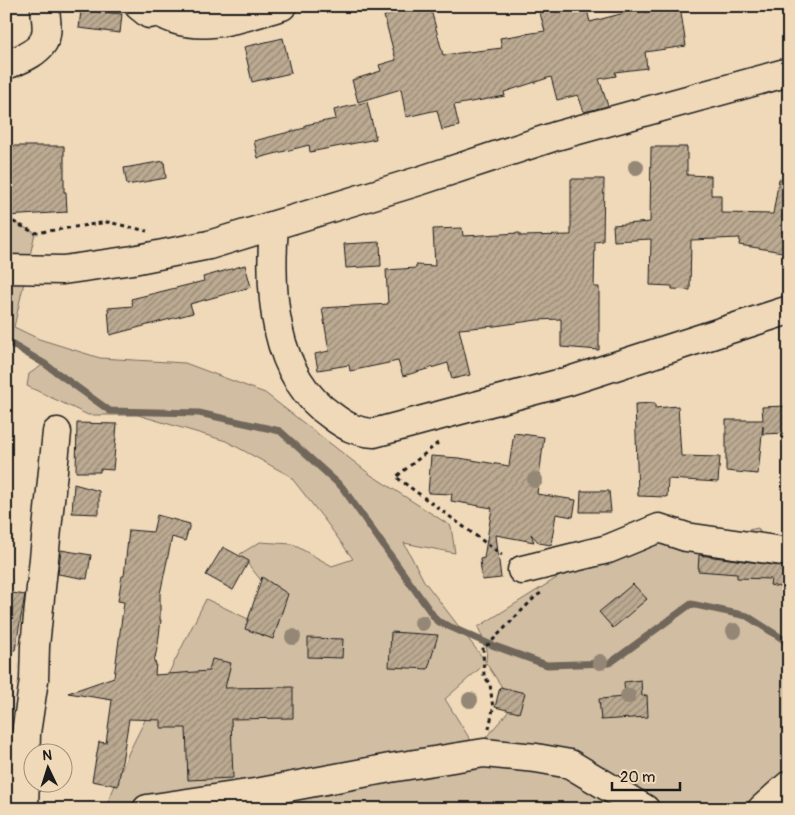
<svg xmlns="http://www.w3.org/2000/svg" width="795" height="815" font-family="Pangolin,sans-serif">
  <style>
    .grass { fill: #d1bda2; stroke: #766c5f; fill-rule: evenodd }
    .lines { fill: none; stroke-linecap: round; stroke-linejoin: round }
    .stream { stroke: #6f665a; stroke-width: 7 }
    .building { fill: url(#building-hatch); stroke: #1c1c1c }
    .minor-casing { stroke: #1c1c1c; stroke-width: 31 }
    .path { stroke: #1c1c1c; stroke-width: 3; stroke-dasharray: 4 4; stroke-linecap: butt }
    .minor { stroke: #f0d9b9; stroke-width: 28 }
    .tree { fill: #948775 }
  </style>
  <defs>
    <pattern id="building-hatch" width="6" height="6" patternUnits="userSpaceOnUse" patternTransform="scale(1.25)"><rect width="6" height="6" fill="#bcaa92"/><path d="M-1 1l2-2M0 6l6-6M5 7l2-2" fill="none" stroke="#988a76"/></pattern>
  </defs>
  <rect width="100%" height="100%" fill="#f0d9b9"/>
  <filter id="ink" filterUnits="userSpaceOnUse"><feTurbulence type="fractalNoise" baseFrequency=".02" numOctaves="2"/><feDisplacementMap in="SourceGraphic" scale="10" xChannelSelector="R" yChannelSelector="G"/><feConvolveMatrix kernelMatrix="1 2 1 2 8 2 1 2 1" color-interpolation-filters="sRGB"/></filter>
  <g filter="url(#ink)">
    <path class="grass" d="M 6,218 L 35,233 L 14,327 L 39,339 L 100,358 L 185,363 L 265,393 L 371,475 L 451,526 L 455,553 L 404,543 L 424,581 L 486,662 L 487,649 L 478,627 L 592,556 L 635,544 L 680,545 L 758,528 L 772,556 L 766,572 L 789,587 L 789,796 L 773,809 L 105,809 L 129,752 L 206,599 L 263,626 L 264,584 L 240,554 L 260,542 L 292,544 L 332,566 L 353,559 L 327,523 L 290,476 L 226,441 L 138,415 L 88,415 L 27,386 L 29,374 L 44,364 L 6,341 ZM 486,663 L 514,705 L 476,749 L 445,699 Z"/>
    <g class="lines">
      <path class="stream" d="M 6,341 L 45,364 L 110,411 L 199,413 L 280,431 L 342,487 L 437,621 L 489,644 L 547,665 L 610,663 L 691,604 L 747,616 L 789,643"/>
    </g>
    <path class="building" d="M 421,6 L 430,6 L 443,55 L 502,48 L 500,38 L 545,31 L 538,6 L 586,6 L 590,22 L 651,6 L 680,6 L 686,46 L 645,52 L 647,68 L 615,72 L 616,76 L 599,79 L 608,106 L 584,112 L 578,95 L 557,100 L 551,77 L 504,92 L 505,96 L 454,105 L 459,126 L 442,130 L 437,110 L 406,117 L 401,89 L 358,102 L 352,80 L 381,71 L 379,65 L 396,60 L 384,16 Z
      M 81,10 L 122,14 L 120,33 L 79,28 Z
      M 283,38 L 291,73 L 252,82 L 244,47 Z
      M 367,102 L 376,139 L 310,152 L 309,145 L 258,158 L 254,141 L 305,128 L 305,125 L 336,119 L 334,110 Z
      M 6,146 L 64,146 L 64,192 L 66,192 L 67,212 L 7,216 Z
      M 651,147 L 687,147 L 687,175 L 711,176 L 711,195 L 721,195 L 721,213 L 773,214 L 779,179 L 789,180 L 789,253 L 739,245 L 740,238 L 691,240 L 690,290 L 672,289 L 672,286 L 650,285 L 651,239 L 614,241 L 613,225 L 650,222 Z
      M 164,161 L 166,178 L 127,185 L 124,168 Z
      M 571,179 L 604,179 L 603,241 L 595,242 L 594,287 L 599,287 L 599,350 L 561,347 L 561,319 L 537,320 L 495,326 L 459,329 L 470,375 L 452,379 L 448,363 L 403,376 L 398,361 L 350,371 L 349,365 L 318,370 L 315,354 L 329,351 L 322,308 L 388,304 L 386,270 L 416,268 L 416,265 L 435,266 L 433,229 L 462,228 L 463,236 L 520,233 L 520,236 L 571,235 Z
      M 380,242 L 381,266 L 346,268 L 344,244 Z
      M 245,265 L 251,287 L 190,304 L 193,313 L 110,335 L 108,308 L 133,306 L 131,299 L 204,281 L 203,277 Z
      M 655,403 L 655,408 L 678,406 L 681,456 L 720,457 L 718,482 L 668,479 L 667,497 L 638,496 L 635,404 Z
      M 786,406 L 787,433 L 763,434 L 763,425 L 758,474 L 726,471 L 726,420 L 763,420 L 762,407 Z
      M 77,423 L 117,424 L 113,470 L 100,469 L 100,472 L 76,472 Z
      M 514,433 L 544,437 L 537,494 L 576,500 L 573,517 L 556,514 L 551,545 L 539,543 L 531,534 L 534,542 L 496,535 L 501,578 L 482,580 L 480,559 L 484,558 L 492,508 L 451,501 L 452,494 L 428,493 L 431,456 L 459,458 L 509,466 Z
      M 74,484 L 99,491 L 99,514 L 72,513 Z
      M 581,491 L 609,491 L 611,512 L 580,512 Z
      M 157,515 L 190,524 L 185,541 L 172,537 L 160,594 L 160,620 L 161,620 L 158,644 L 154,662 L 156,663 L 155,675 L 209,671 L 212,659 L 231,663 L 225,688 L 293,687 L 293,718 L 231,719 L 233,778 L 188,780 L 186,728 L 161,728 L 161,720 L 129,719 L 118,786 L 92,781 L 99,742 L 106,743 L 112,700 L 68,693 L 114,677 L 124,602 L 118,601 L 122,576 L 124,576 L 129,530 L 153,532 Z
      M 223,547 L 249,561 L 233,590 L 206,575 Z
      M 61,550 L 91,555 L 87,579 L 58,574 Z
      M 699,555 L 789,567 L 789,589 L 770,585 L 771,579 L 737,578 L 737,574 L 698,571 Z
      M 262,577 L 288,594 L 273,639 L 245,629 Z
      M 633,584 L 647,599 L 613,628 L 599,612 Z
      M 6,592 L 25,595 L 15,650 L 6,650 Z
      M 391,632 L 438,635 L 428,669 L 389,667 Z
      M 308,638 L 343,639 L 342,658 L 308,657 Z
      M 641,680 L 642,696 L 647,695 L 648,717 L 601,720 L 599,699 L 625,697 L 624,682 Z
      M 500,687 L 525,693 L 519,713 L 495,707 Z"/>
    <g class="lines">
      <defs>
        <path id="minor" d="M 139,6 L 149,14 L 159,12 C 197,36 243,17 282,6
          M 6,65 C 20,60 44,51 46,34 C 48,26 45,15 45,6
          M 274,226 C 269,291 272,375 332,416 C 345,426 356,432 374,433 L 569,381 L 789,310
          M 6,269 L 63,270 L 133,260 L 209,245 L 419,181 L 556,136 L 789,72
          M 522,570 L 608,549 L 659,528 L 686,537 L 789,552
          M 24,809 L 26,733 L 34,680 L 35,646 L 57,432
          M 147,809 L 261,792 L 390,768 L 484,753 L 536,758 L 570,764 L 645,809
          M 762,809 L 789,785"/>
      </defs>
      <use href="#minor" class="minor-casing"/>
      <path class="path" d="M 6,218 L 35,233 L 108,222 L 147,231
        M 438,443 L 396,477 L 502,555
        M 489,729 L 493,709 L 490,684 L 484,676 L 483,647 L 489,644 L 536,596 L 543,592"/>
      <use href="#minor" class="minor"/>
    </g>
    <g class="tree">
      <circle cx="636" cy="167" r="8"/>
      <circle cx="535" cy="480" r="8"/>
      <circle cx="422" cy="623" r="8"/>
      <circle cx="734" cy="631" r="8"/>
      <circle cx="293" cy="637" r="8"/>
      <circle cx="600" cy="662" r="8"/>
      <circle cx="628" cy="696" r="8"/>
      <circle cx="470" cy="700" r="8"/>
    </g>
  </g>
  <rect width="795" height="815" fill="none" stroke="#f0d9b9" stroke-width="25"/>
  <rect x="12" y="12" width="770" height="790" fill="none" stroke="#1c1c1c" stroke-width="2" filter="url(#ink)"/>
  <g transform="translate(48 768) rotate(356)"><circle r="24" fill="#f0d9b9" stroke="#9b8d7a"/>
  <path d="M0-4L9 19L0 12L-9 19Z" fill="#1c1c1c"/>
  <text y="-8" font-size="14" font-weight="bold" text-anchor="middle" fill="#1c1c1c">N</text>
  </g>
  <path d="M612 782v8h68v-8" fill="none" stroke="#1c1c1c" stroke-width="2.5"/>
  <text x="620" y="782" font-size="15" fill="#1c1c1c" stroke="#f0d9b9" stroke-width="4" paint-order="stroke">20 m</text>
</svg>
